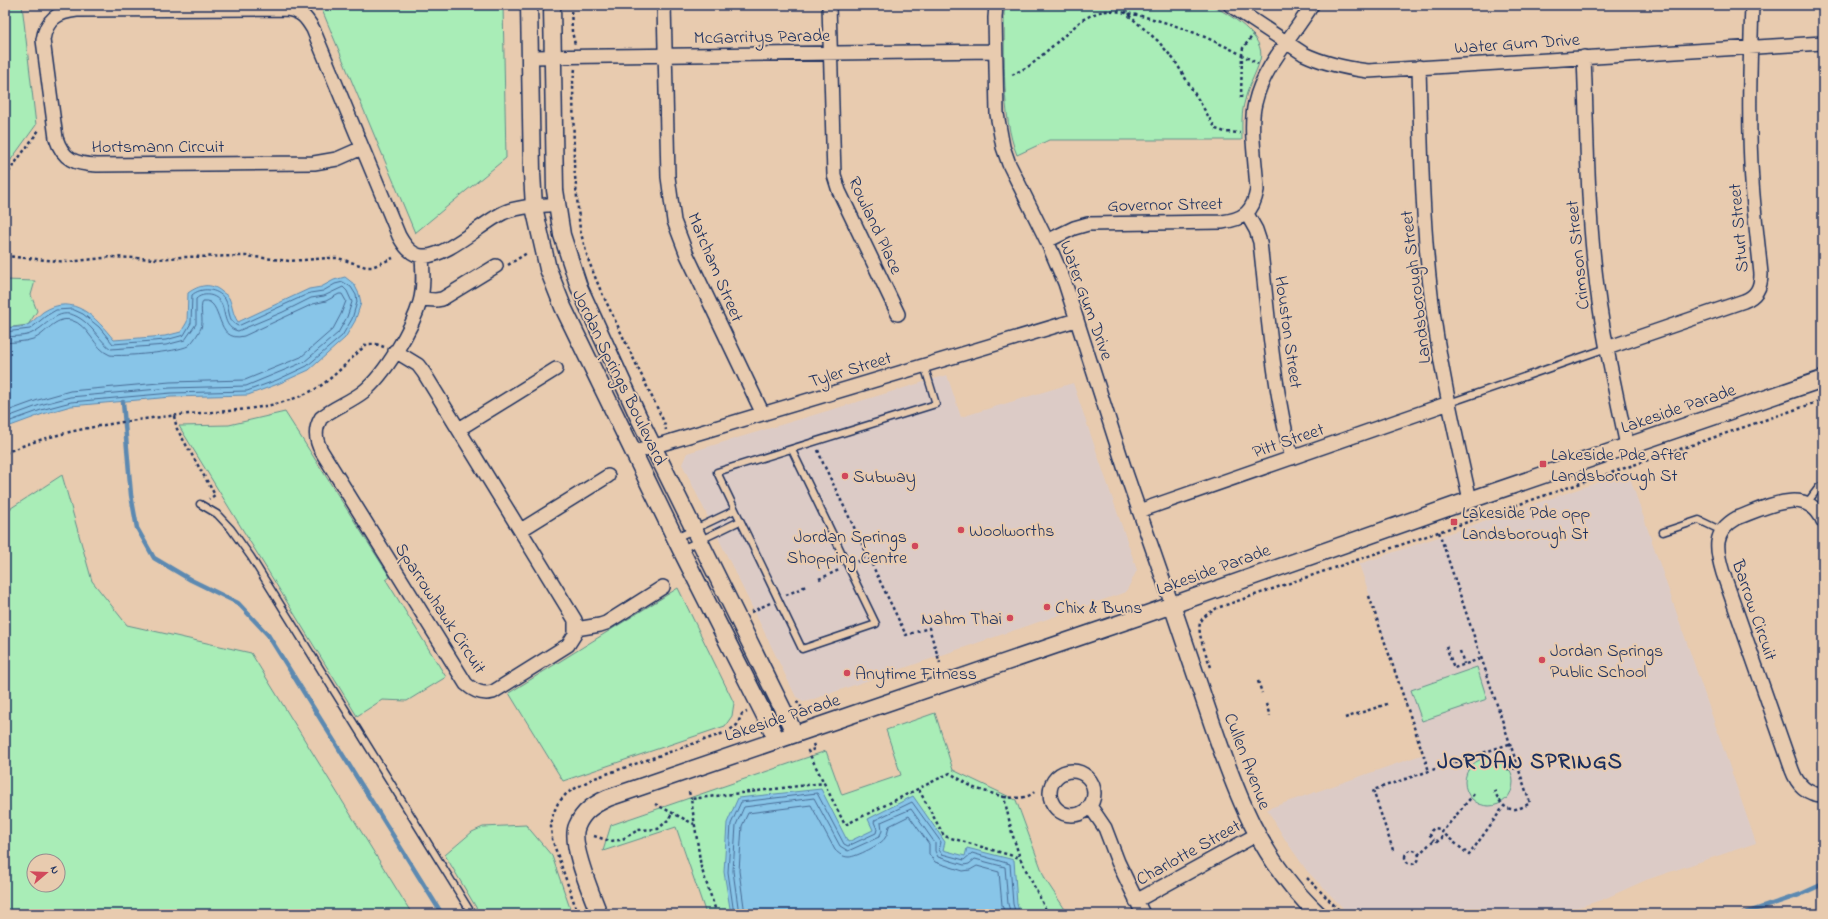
<svg xmlns="http://www.w3.org/2000/svg" width="1828" height="919" font-family="'Indie Flower',sans-serif">
  <style>
    .built { fill: #dccbc6 }
    .green { fill: #a9edb7; stroke: #628e8a; fill-rule: evenodd }
    .water { fill: #88c5e8; stroke: #5c89b1 }
    .lines { fill: none; stroke-linecap: round; stroke-linejoin: round }
    .shore { stroke: #476b95; stroke-width: 1 }
    .stream { stroke: #5c89b1; stroke-width: 4.5 }
    .service-casing { stroke: #1b2f5e; stroke-width: 9 }
    .minor-casing { stroke: #1b2f5e; stroke-width: 16 }
    .tertiary-casing { stroke: #1b2f5e; stroke-width: 19 }
    .path { stroke: #1b2f5e; stroke-width: 2.5; stroke-dasharray: 3 3; stroke-linecap: butt }
    .service { stroke: #e8cbaf; stroke-width: 6 }
    .minor { stroke: #e8cbaf; stroke-width: 13 }
    .tertiary { stroke: #e8cbaf; stroke-width: 16 }
    .poi-dot { fill: #d1495b; stroke: #e8cbaf; stroke-width: 1.5 }
    .labels { text-anchor: middle; stroke-width: 4; stroke-linejoin: round; paint-order: stroke }
    .street-label { font-size: 18px; fill: #1b2f5e; stroke: #e8cbaf }
    .poi-label { font-size: 18px; fill: #1b2f5e; stroke: #e8cbaf; text-anchor: start }
    .district-label { font-size: 22px; font-weight: bold; letter-spacing: 1px; fill: #1b2f5e; stroke: #e8cbaf }
  </style>
  <rect width="100%" height="100%" fill="#e8cbaf"/>
  <filter id="ink" filterUnits="userSpaceOnUse"><feTurbulence type="fractalNoise" baseFrequency=".025" numOctaves="2"/><feDisplacementMap in="SourceGraphic" scale="8" xChannelSelector="R" yChannelSelector="G"/><feConvolveMatrix kernelMatrix="1 2 1 2 8 2 1 2 1" color-interpolation-filters="sRGB"/></filter>
  <g filter="url(#ink)">
    <path class="built" d="M 947,375 L 961,417 L 1073,383 L 1137,570 L 1126,592 L 805,702 L 796,697 L 682,464 L 687,453 Z
      M 1628,472 L 1756,843 L 1646,880 L 1604,899 L 1558,914 L 1361,914 L 1345,910 L 1307,871 L 1286,841 L 1267,809 L 1424,754 L 1359,564 Z"/>
    <path class="green" d="M 5,5 L 22,5 L 36,125 L 5,168 Z
      M 320,5 L 503,5 L 506,158 L 415,233 Z
      M 1006,5 L 1210,5 C 1228,13 1267,36 1260,60 C 1256,74 1248,86 1245,100 C 1241,113 1242,127 1242,140 L 1049,140 L 1017,155 C 1001,117 1005,56 1004,13 Z
      M 5,280 L 35,281 L 31,295 L 37,311 L 28,325 L 5,328 Z
      M 285,412 L 390,577 L 386,580 L 446,677 L 407,701 L 382,700 L 357,716 L 179,426 L 229,425 Z
      M 62,475 L 92,581 L 127,625 L 251,653 L 412,914 L 5,914 L 5,512 ZM 34,861 L 58,861 L 58,885 L 34,885 Z
      M 678,588 L 734,703 L 732,716 L 725,726 L 563,781 L 509,693 Z
      M 1477,667 L 1487,699 L 1422,721 L 1411,690 Z
      M 935,713 L 953,770 L 1016,800 L 1045,879 L 1068,914 L 706,914 L 676,827 L 603,851 L 611,825 L 826,751 L 842,795 L 901,775 L 886,730 Z
      M1465 782a24 24 0 1 1 48 0a24 24 0 1 1-48 0Z
      M 526,825 L 552,856 L 572,914 L 480,914 L 445,855 L 472,832 L 483,827 Z"/>
    <path class="water" d="M 345,277 L 354,284 L 359,294 L 361,303 L 355,321 L 345,338 L 309,370 L 278,384 L 248,395 L 171,397 L 71,406 L 43,414 L 5,428 L 5,328 C 12,327 23,328 29,324 C 34,321 38,316 43,312 C 74,292 96,318 114,340 L 165,336 L 181,332 L 187,322 L 188,293 C 199,285 211,282 222,292 C 225,294 228,296 229,298 C 233,307 232,313 238,322 L 309,289 L 321,287 L 334,280 Z
      M 821,789 L 848,842 L 873,830 L 868,819 L 913,796 L 945,842 L 943,850 L 965,856 L 967,848 L 1014,860 L 1017,904 L 1020,914 L 731,914 L 724,872 L 727,823 L 738,798 Z"/>
    <g class="lines">
      <path class="shore" d="M 5,332 L 30,329 L 46,316 L 56,310 L 72,309 L 83,314 L 99,327 L 113,344 L 166,340 L 184,335 L 191,323 L 192,295 C 201,287 217,288 225,299 C 230,307 227,322 238,326 L 310,293 L 323,291 L 335,284 L 343,282 L 351,287 L 356,295 L 357,302 L 352,319 L 342,336 L 307,366 L 277,380 L 247,391 L 171,393 L 71,402 L 41,410 L 5,423
        M 5,337 C 13,336 26,337 32,333 C 49,325 59,304 81,319 C 92,326 102,343 111,349 L 166,345 L 185,340 L 196,324 L 196,299 C 203,292 216,294 221,303 C 226,312 223,328 238,331 L 283,312 L 311,298 L 324,296 L 343,287 L 347,291 L 352,302 L 347,317 L 338,333 L 304,362 L 246,386 L 170,388 L 70,397 L 40,405 L 5,418
        M 5,343 C 13,342 25,342 33,339 C 46,335 54,316 71,320 C 89,325 94,349 110,355 C 124,357 176,352 188,346 C 193,342 198,334 201,328 C 204,320 199,309 203,301 C 224,298 214,344 244,336 L 313,304 L 326,301 L 339,294 L 342,294 L 346,301 L 341,314 L 333,329 L 301,357 L 245,380 L 170,382 L 70,391 L 38,400 L 5,412
        M 734,914 L 728,872 L 731,824 L 741,802 L 817,793 L 844,844 L 848,846 L 876,833 L 877,829 L 874,822 L 875,820 L 912,802 L 941,842 L 939,850 L 942,854 L 964,860 L 972,853 L 1010,864 L 1013,904 L 1016,914
        M 739,914 L 733,871 L 736,825 L 744,807 L 814,798 L 840,846 L 848,851 L 879,837 L 882,831 L 881,822 L 911,809 L 935,843 L 935,851 L 938,857 L 964,865 L 969,864 L 975,859 L 1005,867 L 1008,904 L 1011,914
        M 745,914 L 739,871 L 742,826 L 748,813 L 811,805 L 835,850 C 839,854 843,857 849,857 C 856,857 882,844 885,838 C 888,834 888,830 889,826 L 909,816 L 929,844 L 929,854 L 935,862 L 963,871 L 970,870 L 977,866 L 999,872 L 1002,905 L 1005,914"/>
      <path class="stream" d="M 123,402 L 131,495 L 137,528 L 154,558 L 191,580 L 238,603 L 268,635 L 442,914
        M 1743,914 L 1799,895 L 1823,884"/>
      <defs>
        <path id="service" d="M 1449,403 L 1607,348
          M 792,450 L 876,624 L 802,649 L 717,472 L 936,404 L 924,365
          M 1807,503 L 1819,487 L 1823,486
          M 200,504 L 217,514 L 231,529 L 251,557 L 472,914
          M 1663,532 L 1699,520 L 1722,531
          M 676,538 L 735,510
          M 682,549 L 740,521"/>
        <path id="minor" d="M 664,5 L 668,177 L 674,221 L 687,255 L 763,414
          M 829,5 L 834,175 L 839,191 L 898,314
          M 996,5 L 995,18 L 997,114 L 1003,147 L 1009,164 L 1047,241 L 1065,283 L 1126,473 L 1172,605
          M 1230,5 L 1304,54 C 1325,64 1345,68 1368,71 L 1823,43
          M 530,57 L 995,51
          M 1584,57 C 1587,128 1587,199 1595,270 C 1601,329 1615,388 1627,446
          M 1419,67 C 1421,143 1422,219 1431,295 C 1439,364 1455,432 1470,500
          M 362,148 L 337,159 L 314,163 L 97,165 C 75,164 63,160 56,138 L 43,40 C 46,20 57,12 77,10 L 287,9 C 301,11 306,17 313,29 L 399,236 C 404,245 411,256 423,256 C 445,258 482,223 503,213 C 516,206 542,206 557,204
          M 1247,214 L 1256,230 L 1260,242 C 1268,314 1273,388 1292,458
          M 1047,241 L 1074,228 L 1088,224 L 1222,222 C 1244,219 1253,212 1257,190 C 1256,165 1249,127 1255,103 C 1263,67 1293,36 1312,5
          M 421,299 L 436,300 L 442,299 L 496,266
          M 1607,348 L 1744,301 C 1757,296 1761,287 1761,274 C 1758,243 1754,213 1752,182 C 1748,123 1750,64 1752,5
          M 395,351 L 418,365 L 424,373 L 575,620 L 575,634 L 568,645 L 493,692 C 482,695 474,691 466,684 L 322,452 C 315,440 314,430 321,418 C 333,408 350,402 363,392 C 385,375 412,329 420,302 C 424,288 423,272 422,257
          M 459,429 L 556,369
          M 635,452 L 1076,320
          M 1139,511 L 1449,403
          M 1823,521 C 1807,484 1764,508 1737,518 C 1712,532 1716,550 1723,573 L 1792,770 C 1797,784 1807,795 1823,795
          M 521,530 L 608,476
          M 576,629 L 600,625 L 606,623 L 663,587
          M1050 793a22 22 0 1 1 44 0a22 22 0 1 1-44 0Z
          M 1090,806 L 1105,828 L 1118,862 L 1143,914
          M 1136,901 L 1256,835"/>
        <path id="tertiary" d="M 529,5 L 532,173 L 534,207 L 548,269 L 563,307 L 681,550 L 777,740
          M 552,5 L 555,190 L 562,235 L 579,287 L 638,416 L 795,734
          M 1172,605 C 1185,644 1199,684 1212,723 C 1237,796 1260,859 1318,914
          M 599,914 C 592,895 569,843 577,826 C 583,811 595,804 608,798 L 1141,616 L 1470,500 L 1823,379"/>
      </defs>
      <use href="#service" class="service-casing"/>
      <use href="#minor" class="minor-casing"/>
      <use href="#tertiary" class="tertiary-casing"/>
      <path class="path" d="M 571,5 L 572,32 L 575,44
        M 1128,5 L 1126,13 L 1158,41 L 1175,61 L 1216,129 L 1225,132 L 1240,133
        M 575,69 L 573,81 L 574,165 L 580,230 L 589,262 L 600,289 L 664,422 L 666,430
        M 1012,75 L 1031,65 L 1082,20 C 1090,16 1098,11 1108,11 C 1116,10 1124,13 1132,14 C 1176,23 1219,41 1258,64
        M 1241,98 L 1242,54 L 1243,48 L 1253,35
        M 5,177 L 39,130
        M 5,256 L 68,262 L 112,257 L 159,259 L 182,257 L 246,256 L 290,261 L 328,258 L 338,258 L 366,267 L 372,267 L 393,258
        M 508,265 L 527,253
        M 174,416 L 177,429 L 215,495 L 209,499
        M 818,450 L 823,463 L 906,635 L 929,628 L 940,663
        M 5,453 C 57,430 122,421 179,415 C 225,410 275,412 317,388 C 336,376 350,359 367,344 L 376,344 L 384,347
        M 1439,532 L 1530,803 C 1511,815 1502,809 1494,790
        M 857,562 L 868,556
        M 871,562 L 877,559
        M 819,579 L 839,570
        M 786,595 L 806,586
        M 1369,596 L 1429,771
        M 751,612 L 770,603
        M 1446,646 L 1454,668 L 1480,659
        M 1460,651 L 1464,664
        M 1211,667 C 1207,657 1197,634 1200,623 C 1203,616 1211,612 1217,608 L 1823,400
        M 1258,681 L 1262,693
        M 796,702 L 800,704 L 803,713
        M 1266,704 L 1270,716
        M 1345,718 L 1387,704
        M 813,744 L 815,749 L 808,751 L 845,825 L 950,773 L 974,788 L 1004,797 L 1012,833 L 1020,858 L 1048,914
        M 1507,769 L 1518,768
        M 919,790 L 944,836 L 1020,858
        M 689,792 L 691,799
        M 1474,794 L 1442,832 L 1469,855 L 1504,806
        M 1004,797 C 1015,798 1029,800 1037,789
        M 655,804 L 694,824
        M 594,836 L 610,841 L 621,840 L 638,830 L 658,829 L 668,820 L 672,813
        M 1393,850 L 1373,790 L 1509,744
        M1405 857a7 7 0 1 1 14 0a7 7 0 1 1-14 0Z
        M 1418,855 L 1434,840 L 1438,841 L 1442,838 L 1442,832 L 1440,829 L 1434,828 L 1431,831 L 1430,835 L 1434,840
        M 1307,878 L 1341,912 L 1348,914
        M 578,914 L 552,839 L 551,826 L 553,814 L 558,803 L 567,793 L 592,779 L 727,732 L 737,725 L 742,714 L 747,712
        M 717,914 L 701,867 L 691,799 L 824,783"/>
      <use href="#service" class="service"/>
      <use href="#minor" class="minor"/>
      <use href="#tertiary" class="tertiary"/>
    </g>
  </g>
  <g class="poi-dot">
    <rect x="1539" y="460" width="8" height="8" rx="2"/>
    <circle cx="845" cy="476" r="4"/>
    <rect x="1450" y="518" width="8" height="8" rx="2"/>
    <circle cx="961" cy="530" r="4"/>
    <circle cx="915" cy="546" r="4"/>
    <circle cx="1047" cy="607" r="4"/>
    <circle cx="1010" cy="618" r="4"/>
    <circle cx="1542" cy="660" r="4"/>
    <circle cx="847" cy="673" r="4"/>
  </g>
  <g class="labels">
    <g class="street-label">
      <text transform="translate(762 36) rotate(-1)" y="6">McGarritys Parade</text>
      <text transform="translate(1517 43) rotate(-4)" y="6">Water Gum Drive</text>
      <text x="158" y="152">Hortsmann Circuit</text>
      <text transform="translate(1165 204) rotate(-1)" y="6">Governor Street</text>
      <text transform="translate(876 225) rotate(65)" y="6">Rowland Place</text>
      <text transform="translate(1738 228) rotate(-95)" y="6">Sturt Street</text>
      <text transform="translate(1577 255) rotate(-96)" y="6">Crimson Street</text>
      <text transform="translate(716 267) rotate(67)" y="6">Matcham Street</text>
      <text transform="translate(1415 287) rotate(-97)" y="6">Landsborough Street</text>
      <text transform="translate(1087 300) rotate(70)" y="6">Water Gum Drive</text>
      <text transform="translate(1289 332) rotate(82)" y="6">Houston Street</text>
      <text transform="translate(850 369) rotate(-17)" y="6">Tyler Street</text>
      <text transform="translate(620 377) rotate(64)" y="6">Jordan Springs Boulevard</text>
      <text transform="translate(1678 408) rotate(-19)" y="6">Lakeside Parade</text>
      <text transform="translate(1288 440) rotate(-19)" y="6">Pitt Street</text>
      <text transform="translate(1213 569) rotate(-20)" y="6">Lakeside Parade</text>
      <text transform="translate(441 608) rotate(57)" y="6">Sparrowhawk Circuit</text>
      <text transform="translate(1755 610) rotate(71)" y="6">Barrow Circuit</text>
      <text transform="translate(782 717) rotate(-18)" y="6">Lakeside Parade</text>
      <text transform="translate(1248 761) rotate(69)" y="6">Cullen Avenue</text>
      <text transform="translate(1188 852) rotate(-29)" y="6">Charlotte Street</text>
    </g>
    <g class="poi-label">
      <text x="1551" y="460">Lakeside Pde after<tspan x="1551" dy="21">Landsborough St</tspan></text>
      <text x="853" y="482">Subway</text>
      <text x="1462" y="518">Lakeside Pde opp<tspan x="1462" dy="21">Landsborough St</tspan></text>
      <text x="969" y="536">Woolworths</text>
      <text x="907" y="542" text-anchor="end">Jordan Springs<tspan x="907" dy="21">Shopping Centre</tspan></text>
      <text x="1055" y="613">Chix &amp; Buns</text>
      <text x="1002" y="624" text-anchor="end">Nahm Thai</text>
      <text x="1550" y="656">Jordan Springs<tspan x="1550" dy="21">Public School</tspan></text>
      <text x="855" y="679">Anytime Fitness</text>
    </g>
    <g class="district-label">
      <text x="1530" y="768">JORDAN SPRINGS</text>
    </g>
  </g>
  <rect width="1828" height="919" fill="none" stroke="#e8cbaf" stroke-width="20"/>
  <rect x="10" y="10" width="1808" height="899" fill="none" stroke="#1b2f5e" stroke-width="1.5" filter="url(#ink)"/>
  <g transform="translate(46 873) rotate(71)"><circle r="19" fill="#e8cbaf" stroke="#968d8f"/>
  <path d="M0-3L7 15L0 10L-7 15Z" fill="#d1495b"/>
  <text y="-6" font-size="11" font-weight="bold" text-anchor="middle" fill="#1b2f5e">N</text>
  </g>
</svg>
